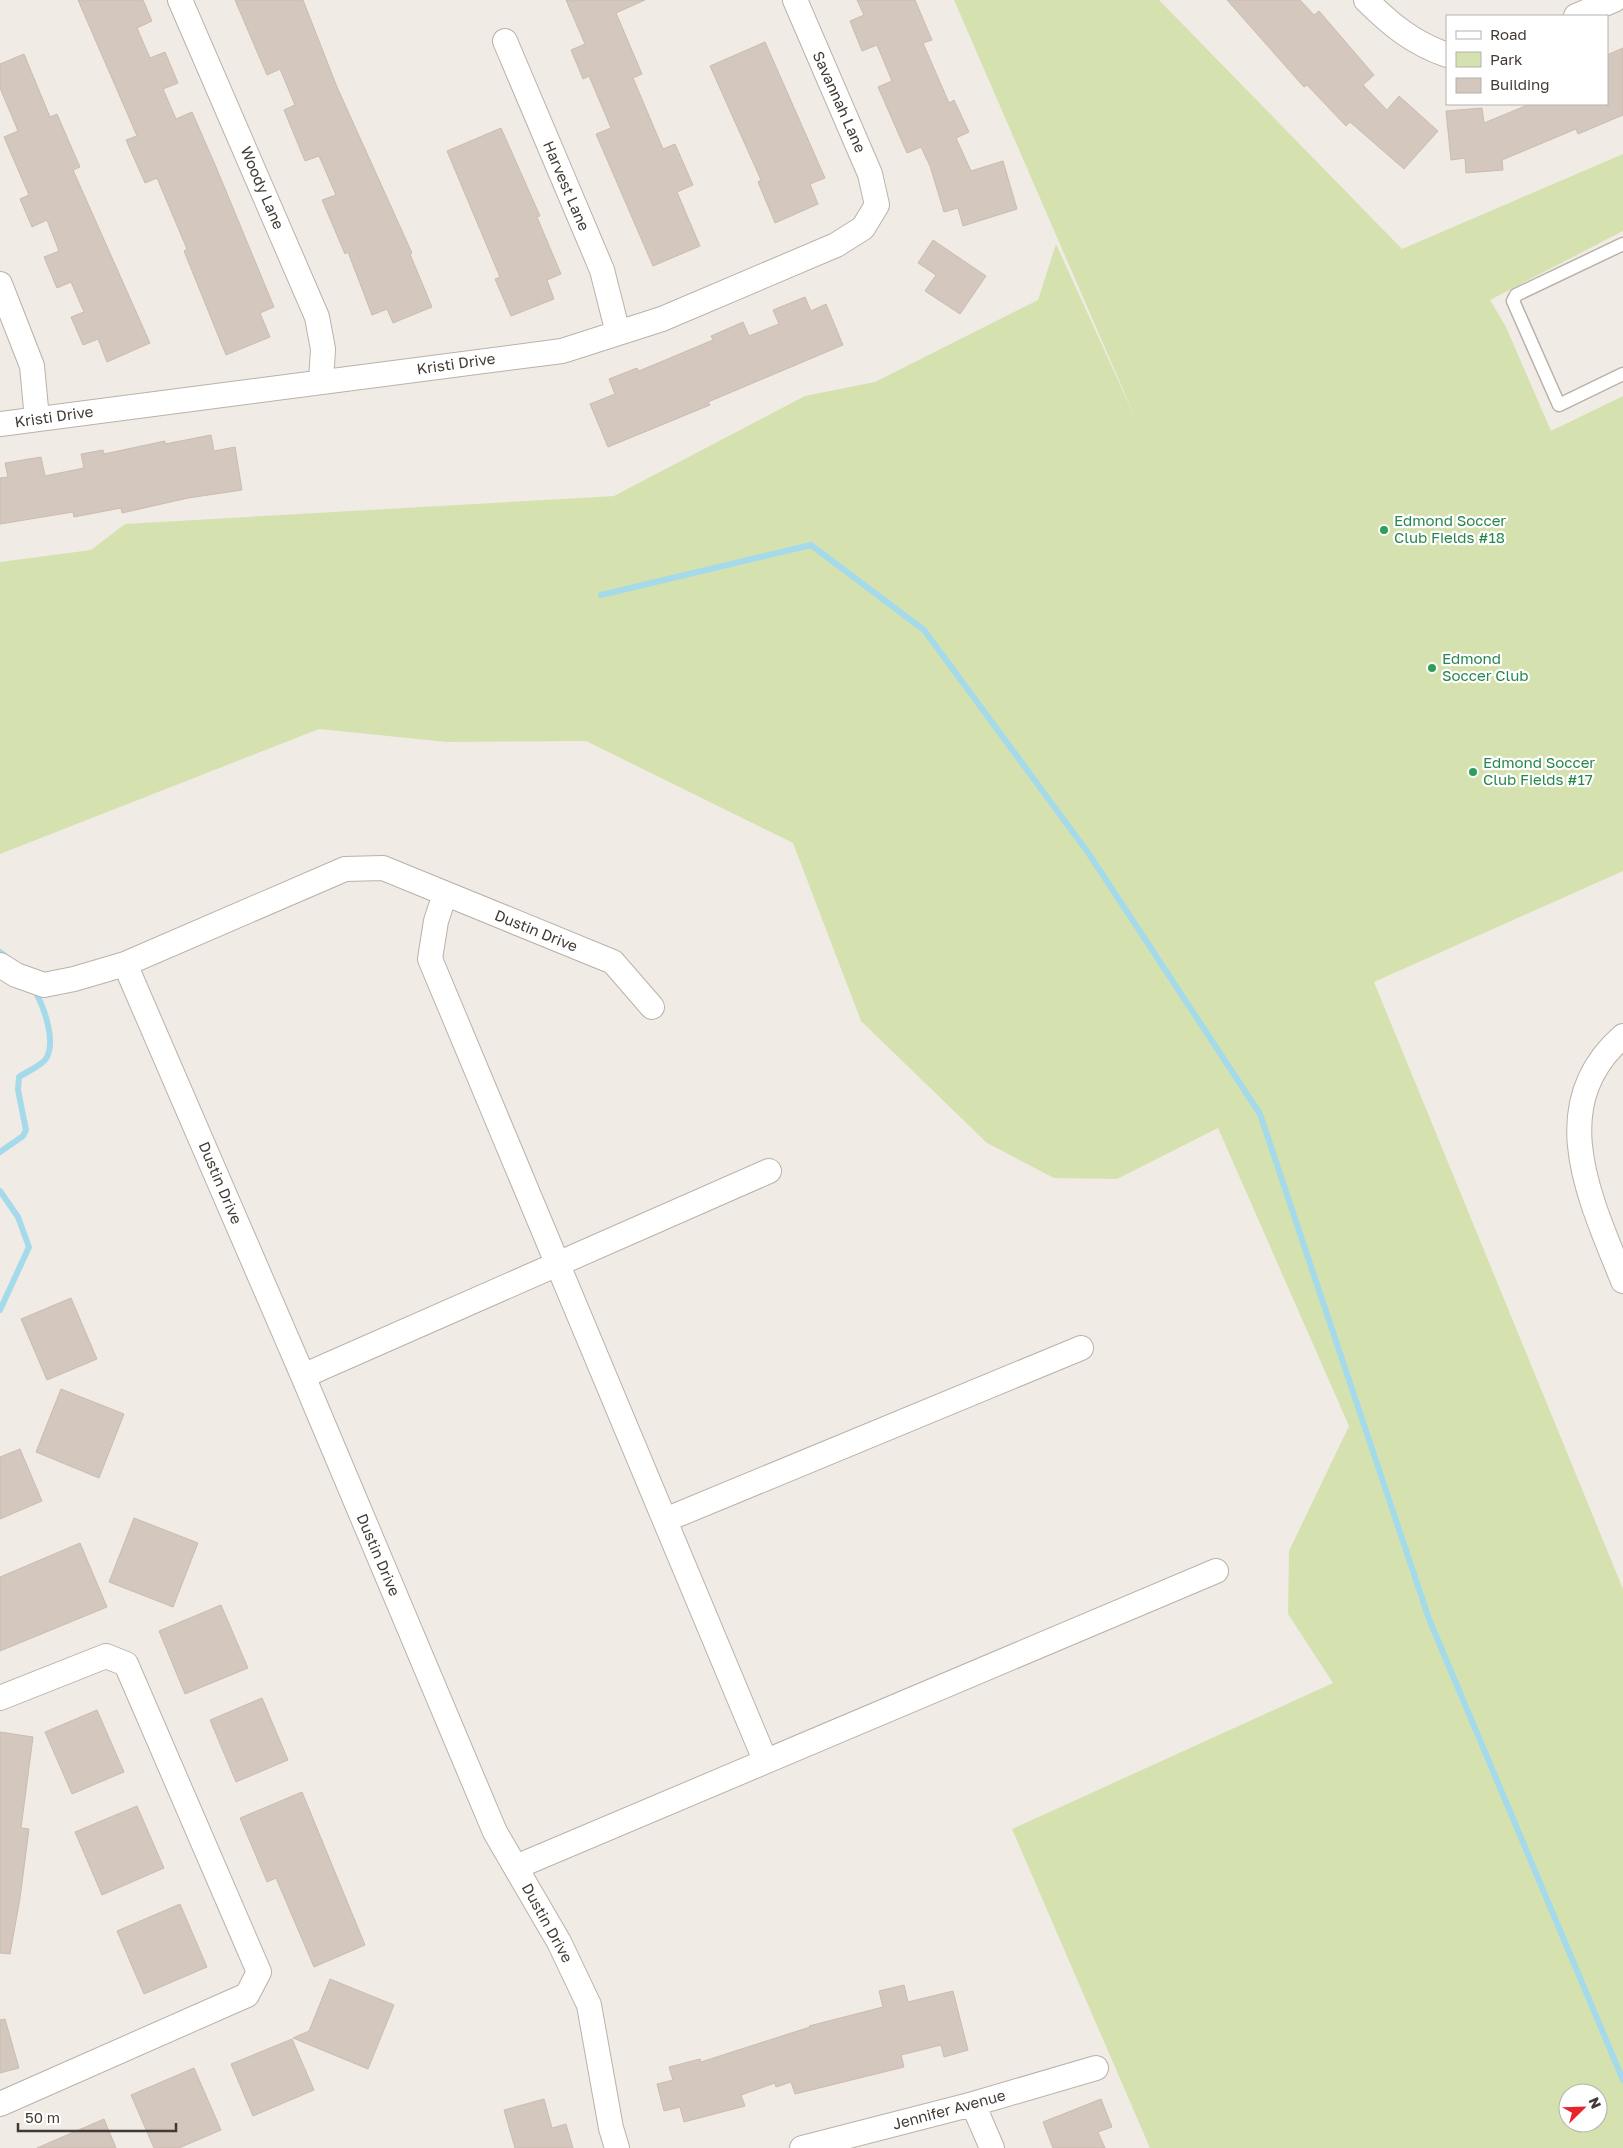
<svg xmlns="http://www.w3.org/2000/svg" width="1623" height="2148" font-family="'Golos Text',sans-serif">
  <style>
    .green { fill: #d5e2b0; fill-rule: evenodd }
    .lines { fill: none; stroke-linecap: round; stroke-linejoin: round }
    .stream { stroke: #a5daea; stroke-width: 6 }
    .building { fill: #d4c7be; stroke: #ccbbaf }
    .service-casing { stroke: #bbb1a8; stroke-width: 15 }
    .minor-casing { stroke: #bbb1a8; stroke-width: 26 }
    .service { stroke: #fff; stroke-width: 12 }
    .minor { stroke: #fff; stroke-width: 24 }
    .leisure-dot { fill: #2e9e5b; stroke: #fff; stroke-width: 2 }
    .labels { text-anchor: middle; stroke-width: 4.5; stroke-linejoin: round; paint-order: stroke }
    .street-label { font-size: 15px; fill: #423b35; stroke: #fff }
    .leisure-label { font-size: 15px; fill: #27864d; stroke: #fff; text-anchor: start }
  </style>
  <rect width="100%" height="100%" fill="#f1ebe5"/>
  <path class="green" d="M 954,0 L 1159,0 L 1402,249 L 1623,154 L 1623,231 L 1490,300 L 1506,327 L 1551,431 L 1623,396 L 1623,871 L 1374,982 L 1623,1589 L 1623,2148 L 1150,2148 L 1012,1829 L 1333,1683 L 1288,1614 L 1289,1551 L 1349,1426 L 1218,1128 L 1117,1179 L 1054,1178 L 987,1143 L 861,1021 L 793,843 L 586,741 L 447,742 L 319,729 L 0,854 L 0,562 L 91,550 L 125,524 L 614,496 L 805,396 L 875,382 L 1038,300 L 1056,244 L 1138,424 ZM 1568,2093 L 1598,2093 L 1598,2123 L 1568,2123 Z"/>
  <g class="lines">
    <path class="stream" d="M 601,595 L 811,545 L 924,630 L 1089,854 L 1260,1114 L 1429,1619 L 1623,2080
      M 0,952 L 9,959
      M 0,1152 L 23,1136 L 26,1130 L 18,1090 L 19,1077 C 26,1072 39,1067 45,1060 C 58,1043 43,1005 34,989
      M 0,1191 L 18,1217 L 29,1247 L 0,1310"/>
  </g>
  <path class="building" d="M 78,0 L 143,0 L 152,21 L 137,28 L 150,58 L 165,52 L 178,83 L 163,89 L 176,119 L 192,112 L 216,167 L 274,307 L 260,313 L 270,337 L 226,355 L 184,251 L 187,249 L 157,178 L 145,183 L 126,140 L 137,136 Z
    M 235,0 L 303,0 L 337,87 L 412,253 L 410,254 L 432,307 L 393,323 L 387,309 L 372,315 L 348,252 L 345,254 L 322,200 L 336,195 L 319,156 L 305,161 L 284,110 L 295,105 L 280,69 L 267,75 Z
    M 566,0 L 645,0 L 616,13 L 642,74 L 633,78 L 663,149 L 675,144 L 693,185 L 677,192 L 700,246 L 653,266 L 596,134 L 611,128 L 589,76 L 583,79 L 571,50 L 585,44 Z
    M 857,0 L 915,0 L 932,40 L 923,43 L 949,103 L 954,100 L 969,132 L 956,138 L 971,171 L 1003,161 L 1017,209 L 963,226 L 958,208 L 944,212 L 930,166 L 921,147 L 907,153 L 878,87 L 892,81 L 877,45 L 862,51 L 850,21 L 864,15 Z
    M 1227,0 L 1300,0 L 1314,15 L 1319,11 L 1374,75 L 1363,85 L 1387,110 L 1399,96 L 1438,131 L 1404,169 L 1350,122 L 1346,126 L 1307,85 L 1304,87 Z
    M 765,42 L 825,178 L 810,184 L 818,204 L 775,223 L 758,182 L 761,180 L 710,66 Z
    M 1623,48 L 1623,115 L 1578,134 L 1576,129 L 1502,160 L 1503,170 L 1466,173 L 1465,158 L 1451,160 L 1446,111 L 1482,108 L 1484,123 L 1530,104 L 1607,104 L 1607,55 Z
    M 24,54 L 50,117 L 57,114 L 80,167 L 73,170 L 150,343 L 107,362 L 98,339 L 83,345 L 71,317 L 84,312 L 71,282 L 57,288 L 44,257 L 59,251 L 47,220 L 32,227 L 20,199 L 29,195 L 4,137 L 18,131 L 0,88 L 0,64 Z
    M 501,128 L 540,216 L 537,217 L 561,274 L 547,280 L 554,299 L 511,316 L 495,279 L 500,277 L 447,151 Z
    M 933,240 L 986,276 L 960,314 L 925,291 L 936,275 L 918,263 Z
    M 805,297 L 811,311 L 826,304 L 843,345 L 708,402 L 710,405 L 608,447 L 590,404 L 615,394 L 609,379 L 637,368 L 639,371 L 713,340 L 711,336 L 743,322 L 749,336 L 779,324 L 773,310 Z
    M 211,435 L 214,451 L 235,447 L 242,490 L 188,498 L 122,513 L 121,508 L 74,517 L 73,512 L 0,524 L 0,478 L 8,477 L 5,463 L 41,457 L 45,476 L 84,468 L 81,454 L 103,450 L 104,454 L 165,441 L 165,444 Z
    M 71,1298 L 97,1359 L 47,1380 L 21,1319 Z
    M 61,1389 L 124,1414 L 99,1478 L 36,1452 Z
    M 20,1449 L 42,1501 L 0,1519 L 0,1457 Z
    M 134,1518 L 198,1543 L 173,1607 L 109,1582 Z
    M 80,1543 L 107,1607 L 0,1651 L 0,1577 Z
    M 221,1605 L 248,1668 L 185,1694 L 159,1631 Z
    M 262,1698 L 288,1760 L 236,1782 L 210,1720 Z
    M 97,1710 L 124,1772 L 72,1794 L 45,1732 Z
    M 0,1732 L 33,1737 L 21,1828 L 29,1829 L 20,1898 L 10,1954 L 0,1953 Z
    M 302,1792 L 365,1945 L 314,1967 L 276,1878 L 267,1882 L 240,1818 Z
    M 137,1806 L 164,1868 L 102,1895 L 75,1832 Z
    M 180,1904 L 207,1967 L 144,1994 L 117,1931 Z
    M 330,1979 L 394,2005 L 368,2069 L 293,2038 L 309,2031 Z
    M 904,1985 L 908,2002 L 953,1991 L 968,2050 L 944,2057 L 941,2045 L 901,2055 L 904,2067 L 795,2094 L 791,2082 L 776,2087 L 775,2083 L 741,2095 L 745,2106 L 684,2122 L 680,2107 L 664,2111 L 657,2084 L 673,2080 L 669,2067 L 700,2059 L 701,2062 L 810,2027 L 809,2026 L 883,2007 L 879,1991 Z
    M 5,2019 L 19,2068 L 0,2073 L 0,2020 Z
    M 292,2039 L 314,2090 L 253,2116 L 231,2064 Z
    M 194,2068 L 221,2130 L 179,2148 L 154,2148 L 131,2095 Z
    M 544,2099 L 552,2128 L 566,2124 L 573,2148 L 515,2148 L 504,2110 Z
    M 1101,2099 L 1112,2127 L 1098,2132 L 1105,2148 L 1053,2148 L 1043,2122 Z
    M 104,2119 L 116,2148 L 37,2148 Z"/>
  <g class="lines">
    <defs>
      <path id="service" d="M 1623,244 L 1516,295 L 1513,301 L 1559,405 L 1623,374"/>
      <path id="minor" d="M 180,0 L 317,317 L 323,349 L 321,381
        M 1366,0 C 1391,25 1413,43 1447,55
        M 1576,16 L 1614,0
        M 505,41 L 602,270 L 618,333
        M 0,284 L 32,366 L 37,419
        M 0,424 L 562,351 L 662,319 L 836,245 L 863,228 L 877,205 L 870,174 L 795,0
        M 445,894 L 436,921 L 430,959 L 765,1760
        M 125,964 L 303,1376 L 495,1832 L 559,1942 L 589,2005 L 611,2128 L 617,2148
        M 0,965 L 16,975 L 44,985 L 74,979 L 125,964 L 345,869 L 383,868 L 613,962 L 652,1007
        M 1623,1036 C 1543,1106 1591,1200 1623,1281
        M 303,1376 L 769,1171
        M 665,1520 L 1081,1348
        M 0,1698 L 106,1656 L 126,1664 L 259,1972 L 247,1995 L 0,2104
        M 516,1867 L 1216,1571
        M 973,2104 L 992,2148
        M 802,2148 L 973,2104 L 1096,2068"/>
    </defs>
    <use href="#service" class="service-casing"/>
    <use href="#minor" class="minor-casing"/>
    <use href="#service" class="service"/>
    <use href="#minor" class="minor"/>
  </g>
  <g class="leisure-dot">
    <circle cx="1384" cy="530" r="5"/>
    <circle cx="1432" cy="668" r="5"/>
    <circle cx="1473" cy="772" r="5"/>
  </g>
  <g class="labels">
    <g class="street-label">
      <text transform="translate(839 102) rotate(66)" y="5">Savannah Lane</text>
      <text transform="translate(566 186) rotate(67)" y="5">Harvest Lane</text>
      <text transform="translate(262 188) rotate(67)" y="5">Woody Lane</text>
      <text transform="translate(456 364) rotate(-8)" y="5">Kristi Drive</text>
      <text transform="translate(54 417) rotate(-8)" y="5">Kristi Drive</text>
      <text transform="translate(536 931) rotate(22)" y="5">Dustin Drive</text>
      <text transform="translate(220 1183) rotate(67)" y="5">Dustin Drive</text>
      <text transform="translate(378 1555) rotate(67)" y="5">Dustin Drive</text>
      <text transform="translate(547 1923) rotate(61)" y="5">Dustin Drive</text>
      <text transform="translate(949 2110) rotate(-15)" y="5">Jennifer Avenue</text>
    </g>
    <g class="leisure-label">
      <text x="1394" y="526">Edmond Soccer<tspan x="1394" dy="17">Club Fields #18</tspan></text>
      <text x="1442" y="664">Edmond<tspan x="1442" dy="17">Soccer Club</tspan></text>
      <text x="1483" y="768">Edmond Soccer<tspan x="1483" dy="17">Club Fields #17</tspan></text>
    </g>
  </g>
  <rect x="1446" y="15" width="162" height="90" fill="#ffffff" stroke="#b3b1ae"/>
  <rect x="1456" y="31" width="25" height="8" fill="#ffffff" stroke="#b3b1ae"/>
  <text x="1490" y="40" font-size="15" fill="#423b35">Road</text>
  <rect x="1456" y="52" width="25" height="15" fill="#d5e2b0" stroke="#b3b1ae"/>
  <text x="1490" y="65" font-size="15" fill="#423b35">Park</text>
  <rect x="1456" y="78" width="25" height="15" fill="#d4c7be" stroke="#b3b1ae"/>
  <text x="1490" y="90" font-size="15" fill="#423b35">Building</text>
  <g transform="translate(1583 2108) rotate(67)"><circle r="24" fill="#ffffff" stroke="#b3b1ae"/>
  <path d="M0-4L9 19L0 12L-9 19Z" fill="#e9232a"/>
  <text y="-8" font-size="14" font-weight="bold" text-anchor="middle" fill="#423b35">N</text>
  </g>
  <path d="M18 2123v8h158v-8" fill="none" stroke="#423b35" stroke-width="2.5"/>
  <text x="25" y="2123" font-size="15" fill="#423b35" stroke="#ffffff" stroke-width="4" paint-order="stroke">50 m</text>
</svg>
